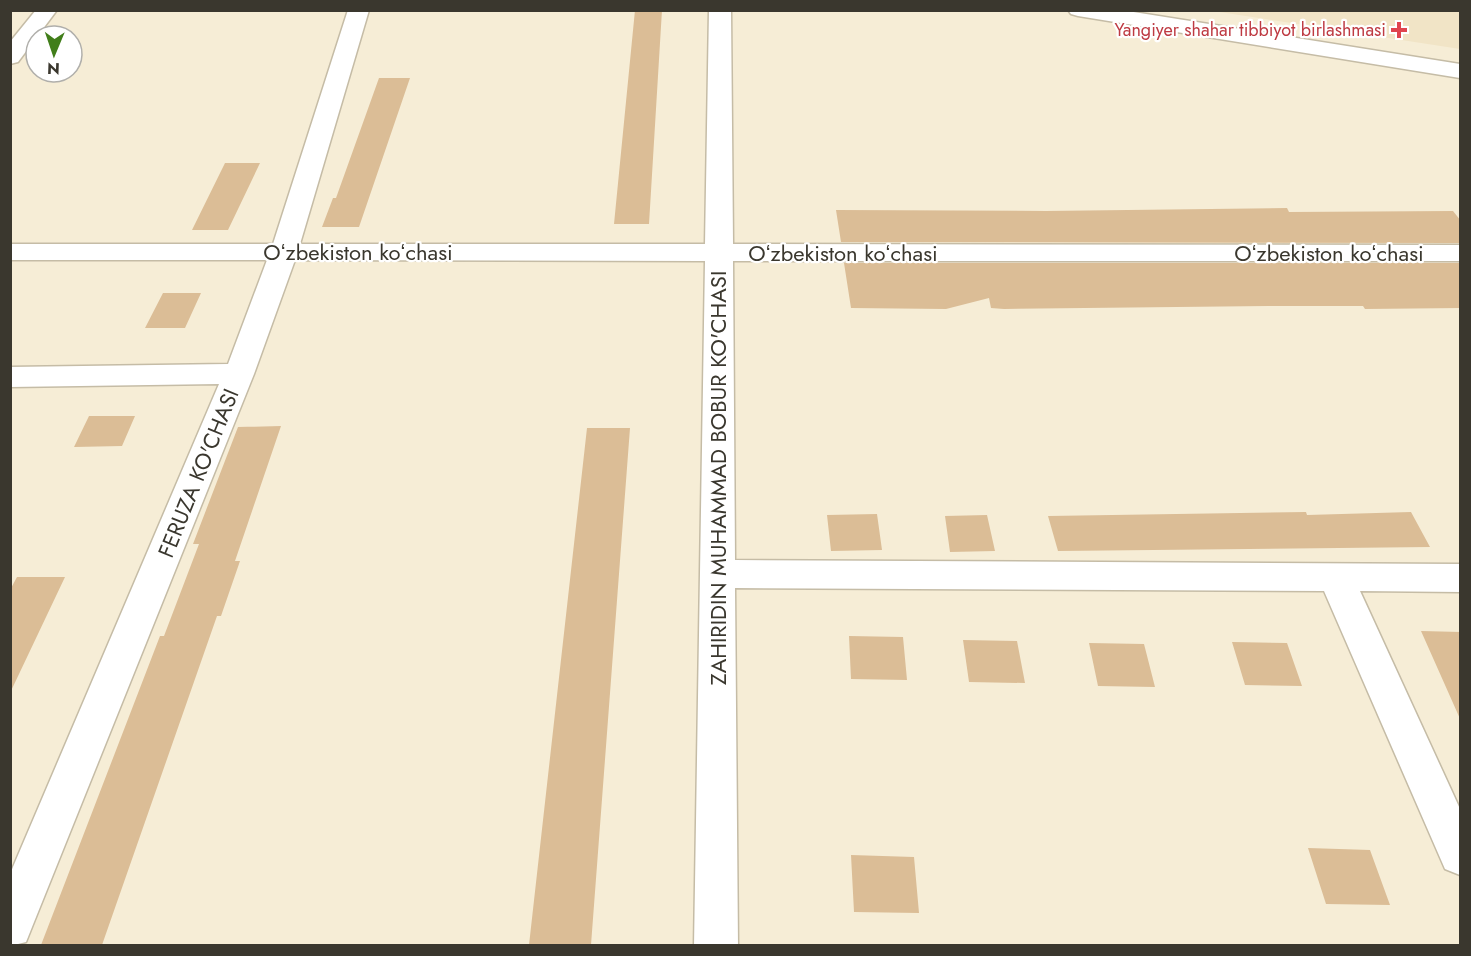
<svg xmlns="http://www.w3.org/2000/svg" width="1471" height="956" font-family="Jost,sans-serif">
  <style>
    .built { fill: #f1e4c6 }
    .building { fill: #dbbd96 }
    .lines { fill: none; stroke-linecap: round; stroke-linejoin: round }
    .minor-casing { stroke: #c5bca6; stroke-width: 3 }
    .minor { fill: #fff; fill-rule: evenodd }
    .health-dot { fill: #e0444e; stroke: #fff; stroke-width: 2 }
    .labels { text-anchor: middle; stroke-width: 4.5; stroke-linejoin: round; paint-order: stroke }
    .far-health-label { font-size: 18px; fill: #be3a42; stroke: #fff; text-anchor: end }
    .street-label { font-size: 22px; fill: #3a372e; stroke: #fff }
  </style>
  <rect width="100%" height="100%" fill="#f6edd6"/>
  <path class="built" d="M 1213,11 L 1460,11 L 1460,49 Z"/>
  <path class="building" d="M 635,10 L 662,10 L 649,224 L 614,224 Z
    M 379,78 L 410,78 L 359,227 L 322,227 L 333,198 L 336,198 Z
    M 225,163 L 260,163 L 228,230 L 192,230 Z
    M 1287,208 L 1289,212 L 1453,211 L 1461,221 L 1461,243 L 841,242 L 836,210 L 1046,211 Z
    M 844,263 L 1461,263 L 1461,308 L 1365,309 L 1363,306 L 1268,306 L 1004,309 L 991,308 L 989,298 L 946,309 L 851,308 Z
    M 163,293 L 201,293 L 185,328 L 145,328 Z
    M 89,416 L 135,416 L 122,446 L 74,447 Z
    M 281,426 L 235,561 L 240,561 L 221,616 L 217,616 L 102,945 L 41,945 L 160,636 L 164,636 L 199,544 L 193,544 L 238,427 Z
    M 587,428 L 630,428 L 591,945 L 529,945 Z
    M 1306,512 L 1307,515 L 1411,512 L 1430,547 L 1058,551 L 1048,516 Z
    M 877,514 L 882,550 L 831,551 L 827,515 Z
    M 987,515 L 995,551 L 950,552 L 945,516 Z
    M 17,577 L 65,577 L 10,693 L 10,590 Z
    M 1421,631 L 1461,632 L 1461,721 Z
    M 849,636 L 903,637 L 907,680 L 851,679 Z
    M 963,640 L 1017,641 L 1025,683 L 969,682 Z
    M 1232,642 L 1287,643 L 1302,686 L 1245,685 Z
    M 1089,643 L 1144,644 L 1155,687 L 1098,686 Z
    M 1308,848 L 1370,850 L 1390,905 L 1326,904 Z
    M 851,855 L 914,857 L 919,913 L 854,912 Z"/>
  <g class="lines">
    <defs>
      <path id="minor" d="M 36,10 L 57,10 L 18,62 L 10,64 L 10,42 Z
        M 348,10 L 369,10 L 300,244 L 705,244 L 709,10 L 731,10 L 733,244 L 1460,245 L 1460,261 L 733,261 L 735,560 L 1460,564 L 1460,592 L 1360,591 L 1460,809 L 1460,875 L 1445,869 L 1324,591 L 735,588 L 738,946 L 694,946 L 705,261 L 295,260 L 254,374 L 32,927 L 26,942 L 10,946 L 10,874 L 219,384 L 10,387 L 10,367 L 228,364 L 267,260 L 10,260 L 10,244 L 273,244 Z
        M 1068,10 L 1121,10 L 1460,64 L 1460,78 L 1078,16 L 1071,14 Z"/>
    </defs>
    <use href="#minor" class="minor-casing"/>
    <use href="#minor" class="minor"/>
  </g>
  <path class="health-dot" d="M1396 21h6v6h6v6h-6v6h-6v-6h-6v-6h6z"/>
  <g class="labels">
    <g class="far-health-label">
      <text x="1386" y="36">Yangiyer shahar tibbiyot birlashmasi</text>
    </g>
    <g class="street-label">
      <text x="358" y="260">Oʻzbekiston koʻchasi</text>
      <text x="843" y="261">Oʻzbekiston koʻchasi</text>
      <text x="1329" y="261">Oʻzbekiston koʻchasi</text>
      <text transform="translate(198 473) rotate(-68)" y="8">FERUZA KO'CHASI</text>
      <text transform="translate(718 478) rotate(-90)" y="8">ZAHIRIDIN MUHAMMAD BOBUR KO'CHASI</text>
    </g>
  </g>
  <rect width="1471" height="956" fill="none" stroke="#3a372e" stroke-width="24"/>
  <g transform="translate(54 54) rotate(182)"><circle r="28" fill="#ffffff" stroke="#b0afab" stroke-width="1.5"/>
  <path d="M0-4.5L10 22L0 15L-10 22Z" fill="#417e1a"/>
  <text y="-9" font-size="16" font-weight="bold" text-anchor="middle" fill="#3a372e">N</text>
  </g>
</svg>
